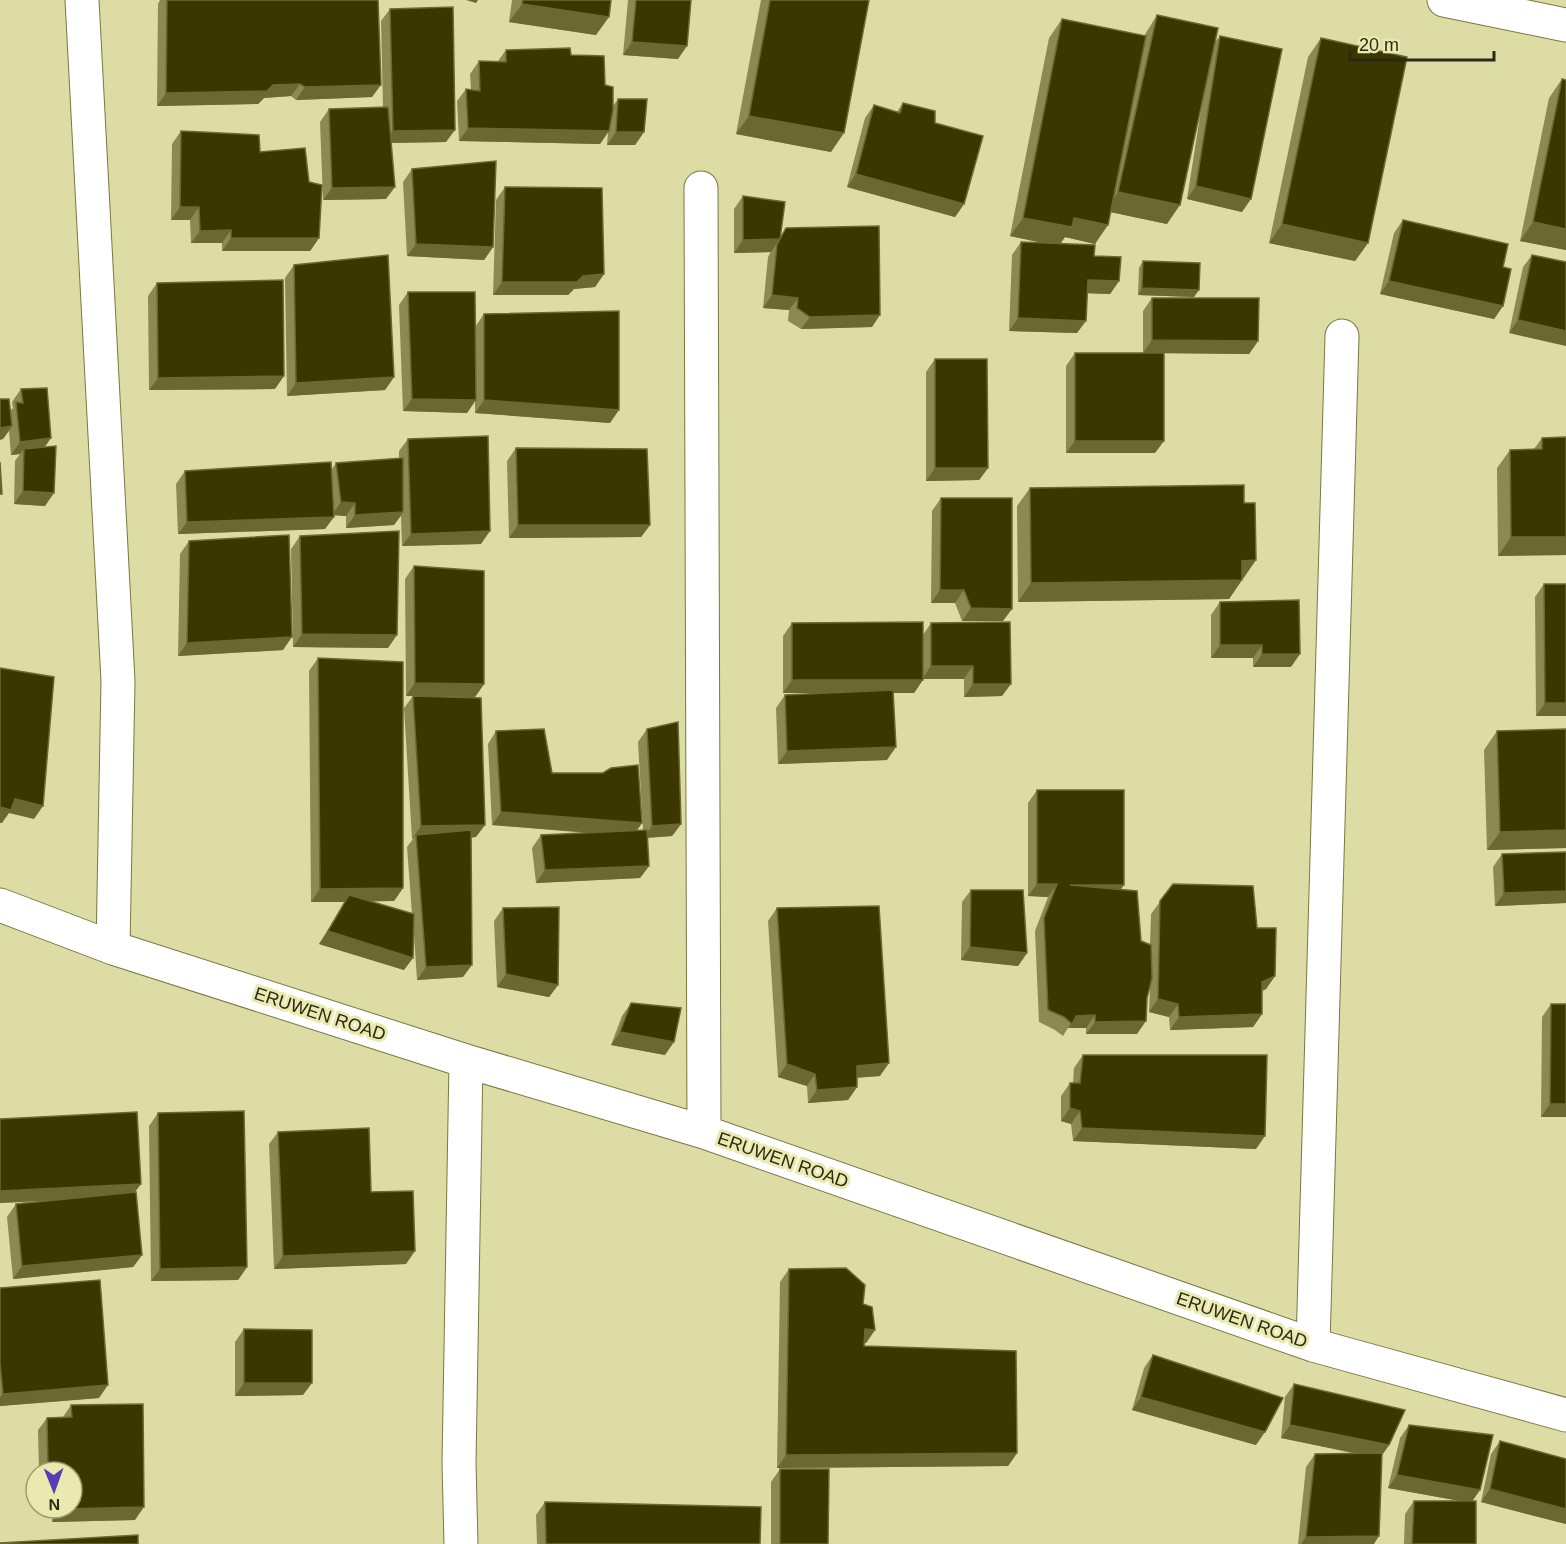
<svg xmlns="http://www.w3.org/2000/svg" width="1566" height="1544" font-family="Helvetica,sans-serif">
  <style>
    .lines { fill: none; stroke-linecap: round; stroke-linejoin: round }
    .minor-casing { stroke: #797843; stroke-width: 35 }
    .minor { stroke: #fff; stroke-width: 33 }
    .wall { fill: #8b8a52 }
    .shaded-wall { fill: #6b6931 }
    .building { fill: #3a3800; stroke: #6b6931; stroke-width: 1.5 }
    .labels { text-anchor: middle; stroke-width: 6; stroke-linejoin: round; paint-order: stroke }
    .street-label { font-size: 18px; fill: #2b2a14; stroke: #eae9b0 }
  </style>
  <rect width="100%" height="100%" fill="#dcdca4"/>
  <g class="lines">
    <defs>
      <path id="minor" d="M 82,0 L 118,681 L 113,948
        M 1444,0 L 1566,25
        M 701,188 L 704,1132
        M 0,905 L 113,948 L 466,1061 L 704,1132 L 1313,1345 L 1566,1415
        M 1313,1345 L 1342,336
        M 461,1544 L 459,1463 L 466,1061"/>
    </defs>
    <use href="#minor" class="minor-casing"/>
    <use href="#minor" class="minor"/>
  </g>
  <path class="wall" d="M 160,0 L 378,0 L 372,97 L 296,100 L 291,96 L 264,98 L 258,104 L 157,106 L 158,4 Z
    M 512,0 L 611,0 L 596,35 L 509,22 Z
    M 628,0 L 691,0 L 678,59 L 623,55 Z
    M 761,0 L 869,0 L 831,152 L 736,134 Z
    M 390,9 L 446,142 L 391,143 L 386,199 L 323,200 L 320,122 L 329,109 L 383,107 L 381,21 Z
    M 1157,15 L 1215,42 L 1220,36 L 1242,212 L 1187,199 L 1203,97 L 1167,224 L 1111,212 L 1095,244 L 1065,237 L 1060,243 L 1094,256 L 1119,281 L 1110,294 L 1087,293 L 1077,333 L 1009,331 L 1012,255 L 1021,242 L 1042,243 L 1010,236 L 1049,38 L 1062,19 L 1144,36 Z
    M 1321,38 L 1368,243 L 1355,261 L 1269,243 L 1308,57 Z
    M 506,50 L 571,55 L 605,85 L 613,106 L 618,99 L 644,132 L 635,145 L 607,145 L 608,132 L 600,144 L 459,141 L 457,101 L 466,89 L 471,89 L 470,74 L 479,61 L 498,61 Z
    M 1562,79 L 1566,80 L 1566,250 L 1520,241 L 1549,98 Z
    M 903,103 L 935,123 L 964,204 L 955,217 L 847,187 L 865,118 L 874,105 L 897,112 Z
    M 181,131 L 260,152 L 309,182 L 319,238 L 310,251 L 222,251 L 222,243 L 191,243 L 190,220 L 171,220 L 172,144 Z
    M 412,169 L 493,247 L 484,260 L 407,256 L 403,182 Z
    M 505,187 L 604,274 L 595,287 L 574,289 L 568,295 L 493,295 L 496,200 Z
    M 743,196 L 780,237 L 786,228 L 872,327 L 801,329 L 788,321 L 789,310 L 763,308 L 768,257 L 772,250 L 771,252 L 734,253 L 734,209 Z
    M 1403,220 L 1503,267 L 1503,306 L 1494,319 L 1380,294 L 1394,233 Z
    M 1532,255 L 1566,262 L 1509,333 L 1523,267 Z
    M 1143,261 L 1194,297 L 1138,295 L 1139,268 Z
    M 294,265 L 394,377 L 385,390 L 287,396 L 285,278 Z
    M 157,283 L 275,389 L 149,390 L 148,296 Z
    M 408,292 L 475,327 L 484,314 L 610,423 L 475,413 L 475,400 L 467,413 L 403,411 L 399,305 Z
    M 1152,298 L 1258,341 L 1249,354 L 1164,353 L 1155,453 L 1066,453 L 1066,366 L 1075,353 L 1143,353 L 1143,311 Z
    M 935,359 L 988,468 L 979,480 L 926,481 L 926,372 Z
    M 21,389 L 44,447 L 45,506 L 14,504 L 15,461 L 20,454 L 11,455 L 9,431 L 3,439 L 10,411 L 13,408 L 12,402 Z
    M 1542,438 L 1566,555 L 1498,556 L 1497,468 L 1510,450 L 1534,449 Z
    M 408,439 L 481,544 L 402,546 L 401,516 L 394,525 L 346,528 L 346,516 L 334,515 L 325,529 L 178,534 L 176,484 L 185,471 L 332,469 L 336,463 L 399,458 L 399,451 Z
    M 516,448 L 650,525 L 641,537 L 509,538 L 507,461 Z
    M 1030,488 L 1243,579 L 1242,579 L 1242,580 L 1229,599 L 1018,602 L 1017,506 Z
    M 941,498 L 1003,621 L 962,621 L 955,603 L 931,603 L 932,511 Z
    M 300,536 L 388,648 L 293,647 L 291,549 Z
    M 189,541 L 283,650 L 178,656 L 180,554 Z
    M 414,566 L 484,684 L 475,697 L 424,696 L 476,837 L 471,838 L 463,977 L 417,980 L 414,935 L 404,970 L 319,944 L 345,902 L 311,902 L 309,671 L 318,658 L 403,888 L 394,901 L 371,901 L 412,914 L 407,847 L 413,839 L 412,839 L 404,708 L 413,696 L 406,696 L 405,579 Z
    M 1544,584 L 1566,716 L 1536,716 L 1535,597 Z
    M 1220,602 L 1291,667 L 1253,667 L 1253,658 L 1211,658 L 1211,615 Z
    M 792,623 L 923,635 L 931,623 L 1002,696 L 964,697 L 964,679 L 923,679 L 914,693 L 894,693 L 887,760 L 778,764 L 776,708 L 785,695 L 826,693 L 783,693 L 783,636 Z
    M 647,729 L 681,824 L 672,836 L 647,838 L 649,866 L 640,878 L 536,883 L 532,848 L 541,835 L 587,833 L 492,825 L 488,744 L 496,731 L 552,773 L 642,823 L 637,830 L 643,830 L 638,742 Z
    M 1497,731 L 1566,848 L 1487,850 L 1484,750 Z
    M 1037,790 L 1120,889 L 1141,941 L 1150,944 L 1151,914 L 1173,884 L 1257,928 L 1275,976 L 1266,989 L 1262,991 L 1262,1014 L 1253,1027 L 1170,1030 L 1169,1017 L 1149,1012 L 1150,987 L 1137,1034 L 1086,1034 L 1086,1028 L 1068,1028 L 1063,1036 L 1055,1030 L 1039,1022 L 1035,931 L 1048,897 L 1028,896 L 1028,803 Z
    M 1566,852 L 1566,903 L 1495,906 L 1493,867 L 1502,854 Z
    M 971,890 L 1027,953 L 1018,966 L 961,960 L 962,902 Z
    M 503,908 L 558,985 L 549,997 L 497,987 L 494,921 Z
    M 777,908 L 880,1076 L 857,1078 L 857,1087 L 848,1100 L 808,1103 L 807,1086 L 778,1077 L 768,921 Z
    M 631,1003 L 665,1055 L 611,1045 L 622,1016 Z
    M 1551,1004 L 1566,1117 L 1541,1117 L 1542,1017 Z
    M 1083,1055 L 1256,1149 L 1073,1141 L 1071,1124 L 1061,1121 L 1061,1096 L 1070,1083 L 1073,1083 L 1074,1068 Z
    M 158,1113 L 247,1267 L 238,1280 L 151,1281 L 149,1126 Z
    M 0,1119 L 135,1193 L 142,1255 L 133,1267 L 13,1279 L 7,1217 L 16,1204 L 56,1200 L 0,1203 Z
    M 278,1132 L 371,1192 L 406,1264 L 274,1269 L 269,1144 Z
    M 789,1269 L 863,1304 L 875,1330 L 866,1343 L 864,1343 L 864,1346 L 1017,1453 L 1008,1466 L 777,1468 L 780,1282 Z
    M 0,1288 L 99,1398 L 0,1406 Z
    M 244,1329 L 303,1395 L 235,1396 L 235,1342 Z
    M 1153,1355 L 1256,1445 L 1132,1410 L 1144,1368 Z
    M 1294,1384 L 1389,1445 L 1382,1455 L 1374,1544 L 1298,1544 L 1306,1467 L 1315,1454 L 1357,1454 L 1281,1438 L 1285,1397 Z
    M 71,1405 L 135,1520 L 52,1522 L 52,1508 L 72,1508 L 72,1472 L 39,1472 L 38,1430 L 47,1418 L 63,1417 Z
    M 1409,1425 L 1480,1490 L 1472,1501 L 1476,1544 L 1404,1544 L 1405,1514 L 1414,1501 L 1461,1501 L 1388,1488 L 1400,1438 Z
    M 1500,1441 L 1566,1459 L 1566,1524 L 1481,1502 L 1491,1454 Z
    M 780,1469 L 828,1544 L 771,1544 L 771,1482 Z
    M 545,1502 L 760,1544 L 537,1544 L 536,1515 Z"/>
  <path class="shaded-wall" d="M 466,0 L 478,0 L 476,3 Z
    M 522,4 L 609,17 L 596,35 L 509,22 Z
    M 632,42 L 687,46 L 678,59 L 623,55 Z
    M 300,84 L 291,96 L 264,98 L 258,104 L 157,106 L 166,93 Z
    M 381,85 L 372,97 L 296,100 L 305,87 Z
    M 749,116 L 844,133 L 831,152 L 736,134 Z
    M 468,128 L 609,131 L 600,144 L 459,141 Z
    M 455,130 L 446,142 L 384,143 L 393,131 Z
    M 616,132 L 644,132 L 635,145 L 607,145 Z
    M 856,174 L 964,204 L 955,217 L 847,187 Z
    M 1196,186 L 1251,199 L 1242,212 L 1187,199 Z
    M 395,187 L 386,199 L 323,200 L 332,188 Z
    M 1118,192 L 1180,205 L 1167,224 L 1105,211 Z
    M 180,207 L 199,207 L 190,220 L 171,220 Z
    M 1023,218 L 1074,218 L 1108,225 L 1095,244 L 1065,237 L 1059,246 L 1010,236 Z
    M 1533,222 L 1566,229 L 1566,250 L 1520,241 Z
    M 1282,224 L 1368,243 L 1355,261 L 1269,243 Z
    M 231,230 L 222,243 L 191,243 L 200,231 Z
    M 231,238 L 319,238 L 310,251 L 222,251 Z
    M 780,239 L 771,252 L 734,253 L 743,240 Z
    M 416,244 L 493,247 L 484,260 L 407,256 Z
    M 604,274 L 595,287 L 574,289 L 568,295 L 493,295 L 502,282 Z
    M 1088,280 L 1119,281 L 1110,294 L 1079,293 Z
    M 1389,281 L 1503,306 L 1494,319 L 1380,294 Z
    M 1142,288 L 1199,290 L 1194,297 L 1138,295 Z
    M 772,295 L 798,298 L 789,310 L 763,308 Z
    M 880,315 L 872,327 L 801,329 L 810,317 Z
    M 1018,318 L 1086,321 L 1077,333 L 1009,331 Z
    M 1518,320 L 1566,331 L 1566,346 L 1509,333 Z
    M 1152,340 L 1258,341 L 1249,354 L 1143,353 Z
    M 284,376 L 275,389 L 149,390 L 158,378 Z
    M 394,377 L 385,390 L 287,396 L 296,383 Z
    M 412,399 L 476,400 L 467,413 L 403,411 Z
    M 484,400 L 619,410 L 610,423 L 475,413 Z
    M 12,426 L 3,439 L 0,440 L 0,428 Z
    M 51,438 L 42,451 L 24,449 L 20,454 L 11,455 L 20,442 Z
    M 1075,441 L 1164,441 L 1155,453 L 1066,453 Z
    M 935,468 L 988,468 L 979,480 L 926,481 Z
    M 23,491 L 54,493 L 45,506 L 14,504 Z
    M 341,502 L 355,503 L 346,516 L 332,515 Z
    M 403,512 L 394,525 L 346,528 L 355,515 Z
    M 334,517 L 325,529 L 178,534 L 187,522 Z
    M 518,525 L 650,525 L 641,537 L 509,538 Z
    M 490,531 L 481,544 L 402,546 L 411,534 Z
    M 1511,537 L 1566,537 L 1566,555 L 1498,556 Z
    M 1256,560 L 1243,579 L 1229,579 L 1242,561 Z
    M 1242,580 L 1229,599 L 1018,602 L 1031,583 Z
    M 940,590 L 964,590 L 955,603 L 931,603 Z
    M 971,608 L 1012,609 L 1003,621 L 962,621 Z
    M 302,634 L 397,635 L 388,648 L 293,647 Z
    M 292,637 L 283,650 L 178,656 L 187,643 Z
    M 1220,645 L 1262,645 L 1253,658 L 1211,658 Z
    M 1262,654 L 1300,654 L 1291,667 L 1253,667 Z
    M 931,666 L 973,666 L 964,679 L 922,679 Z
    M 792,680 L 923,680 L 914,693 L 783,693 Z
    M 415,683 L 484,684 L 475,697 L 406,696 Z
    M 973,684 L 1011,684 L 1002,696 L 964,697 Z
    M 1545,703 L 1566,703 L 1566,716 L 1536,716 Z
    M 896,747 L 887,760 L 778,764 L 787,751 Z
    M 15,799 L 43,806 L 34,819 L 9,813 L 2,823 L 0,823 L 0,807 Z
    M 501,812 L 642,823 L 633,836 L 492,825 Z
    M 681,824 L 672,836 L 643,838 L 652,826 Z
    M 485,825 L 476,837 L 416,839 L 416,835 L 412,839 L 421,826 Z
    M 1566,830 L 1566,848 L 1487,850 L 1500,832 Z
    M 649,866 L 640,878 L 536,883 L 545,870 Z
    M 1037,884 L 1057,884 L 1048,897 L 1028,896 Z
    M 1070,885 L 1124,885 L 1115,897 Z
    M 403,888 L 394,901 L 345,902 L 349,895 L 345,902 L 311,902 L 320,889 Z
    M 1566,891 L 1566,903 L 1495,906 L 1504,893 Z
    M 328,931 L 413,958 L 404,970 L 319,944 Z
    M 970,947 L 1027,953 L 1018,966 L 961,960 Z
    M 472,965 L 463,977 L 417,980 L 426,967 Z
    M 506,974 L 558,985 L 549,997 L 497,987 Z
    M 1275,976 L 1266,989 L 1253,995 L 1262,982 Z
    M 1158,999 L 1178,1004 L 1169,1017 L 1149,1012 Z
    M 1262,1014 L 1253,1027 L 1170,1030 L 1179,1017 Z
    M 1095,1015 L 1086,1028 L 1068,1028 L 1076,1016 Z
    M 1146,1021 L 1137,1034 L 1086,1034 L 1095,1022 Z
    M 620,1032 L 674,1042 L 665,1055 L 611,1045 Z
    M 889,1063 L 880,1076 L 848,1078 L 857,1066 Z
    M 787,1064 L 815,1074 L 807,1086 L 778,1077 Z
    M 857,1087 L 848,1100 L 808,1103 L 817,1090 Z
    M 1550,1104 L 1566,1104 L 1566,1117 L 1541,1117 Z
    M 1070,1108 L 1080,1111 L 1071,1124 L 1061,1121 Z
    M 1082,1128 L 1265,1136 L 1256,1149 L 1073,1141 Z
    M 141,1184 L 132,1196 L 0,1203 L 0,1191 Z
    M 415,1251 L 406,1264 L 274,1269 L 283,1256 Z
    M 142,1255 L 133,1267 L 13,1279 L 22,1266 Z
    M 247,1267 L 238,1280 L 151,1281 L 160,1269 Z
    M 865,1329 L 875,1330 L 866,1343 L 856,1342 Z
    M 244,1383 L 312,1383 L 303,1395 L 235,1396 Z
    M 108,1385 L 99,1398 L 0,1406 L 0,1397 L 3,1394 Z
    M 1141,1397 L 1265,1432 L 1256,1445 L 1132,1410 Z
    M 1290,1425 L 1389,1445 L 1380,1458 L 1281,1438 Z
    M 1017,1453 L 1008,1466 L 777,1468 L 786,1455 Z
    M 48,1467 L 60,1467 L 56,1472 L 44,1472 Z
    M 1397,1475 L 1480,1490 L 1471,1503 L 1388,1488 Z
    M 1490,1489 L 1566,1509 L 1566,1524 L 1481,1502 Z
    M 144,1507 L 135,1520 L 52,1522 L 61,1509 Z
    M 1379,1536 L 1374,1544 L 1301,1544 L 1306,1537 Z"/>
  <path class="building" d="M 167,0 L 378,0 L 381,85 L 305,87 L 300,84 L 273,85 L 267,91 L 166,93 Z
    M 523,0 L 611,0 L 609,17 L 522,4 Z
    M 636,0 L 691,0 L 687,46 L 632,42 Z
    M 770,0 L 869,0 L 844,133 L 749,116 Z
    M 453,7 L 455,130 L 393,131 L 390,9 Z
    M 1157,15 L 1218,28 L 1180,205 L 1118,192 Z
    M 1062,19 L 1146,36 L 1108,225 L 1074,218 L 1072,227 L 1023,218 Z
    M 1220,36 L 1282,49 L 1251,199 L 1196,186 Z
    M 1321,38 L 1407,57 L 1368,243 L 1282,224 Z
    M 570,48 L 571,55 L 604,56 L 605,85 L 613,87 L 613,110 L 609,131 L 468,128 L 466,89 L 480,91 L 479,61 L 506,62 L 506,50 Z
    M 1562,79 L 1566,80 L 1566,229 L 1533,222 Z
    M 618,99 L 647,99 L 644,132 L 616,132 Z
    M 903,103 L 935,111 L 935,123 L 983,136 L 964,204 L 856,174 L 874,105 L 900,113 Z
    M 388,107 L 395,187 L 332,188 L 329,109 Z
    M 181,131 L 259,135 L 260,152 L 305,148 L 309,182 L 322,185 L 319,238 L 231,238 L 231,230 L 200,231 L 199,207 L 180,207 Z
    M 496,161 L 493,247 L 416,244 L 412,169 Z
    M 505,187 L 602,188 L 604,274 L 583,276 L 577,282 L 502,282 Z
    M 743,196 L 785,202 L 780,239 L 743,240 Z
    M 1403,220 L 1508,244 L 1503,267 L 1511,269 L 1503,306 L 1389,281 Z
    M 879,226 L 880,315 L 810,317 L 797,308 L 798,298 L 772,295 L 777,245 L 786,228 Z
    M 1021,242 L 1095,245 L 1094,256 L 1121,257 L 1119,281 L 1088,280 L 1086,321 L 1018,318 Z
    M 388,255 L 394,377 L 296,383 L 294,265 Z
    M 1532,255 L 1566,262 L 1566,331 L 1518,320 Z
    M 1143,261 L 1200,263 L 1199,290 L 1142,288 Z
    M 283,280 L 284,376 L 158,378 L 157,283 Z
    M 408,292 L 475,292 L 476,400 L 412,399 Z
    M 1152,298 L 1259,298 L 1258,341 L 1152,340 Z
    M 619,311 L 619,410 L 484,400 L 484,314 Z
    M 1075,353 L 1164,353 L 1164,441 L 1075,441 Z
    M 935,359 L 987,359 L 988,468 L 935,468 Z
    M 47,388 L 51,438 L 20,442 L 16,402 L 23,403 L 21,389 Z
    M 0,399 L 9,399 L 12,426 L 0,428 Z
    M 488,436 L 490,531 L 411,534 L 408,439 Z
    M 1566,437 L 1566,537 L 1511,537 L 1510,450 L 1542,449 L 1542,438 Z
    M 56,446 L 54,493 L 23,491 L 24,449 Z
    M 516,448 L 647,449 L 650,525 L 518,525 Z
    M 403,458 L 403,512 L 355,515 L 355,503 L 341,502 L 336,463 Z
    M 0,462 L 2,494 L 0,494 Z
    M 331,462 L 334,517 L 187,522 L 185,471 Z
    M 1244,485 L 1244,503 L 1255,503 L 1256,560 L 1242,561 L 1242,580 L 1031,583 L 1030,488 Z
    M 941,498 L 1012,498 L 1012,609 L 971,608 L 964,590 L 940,590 Z
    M 399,531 L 397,635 L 302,634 L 300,536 Z
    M 289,535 L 292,637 L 187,643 L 189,541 Z
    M 414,566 L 484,571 L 484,684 L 415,683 Z
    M 1544,584 L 1566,584 L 1566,703 L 1545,703 Z
    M 1299,600 L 1300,654 L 1262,654 L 1262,645 L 1220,645 L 1220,602 Z
    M 923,622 L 923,680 L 792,680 L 792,623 Z
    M 1010,622 L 1011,684 L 973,684 L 973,666 L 931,666 L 931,623 Z
    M 318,658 L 403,662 L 403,888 L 320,889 Z
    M 0,668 L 54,677 L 43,806 L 15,799 L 11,810 L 0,807 Z
    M 893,690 L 896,747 L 787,751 L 785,695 Z
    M 413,696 L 481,698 L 485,825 L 421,826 Z
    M 678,722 L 681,824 L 652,826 L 647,729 Z
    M 544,729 L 552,773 L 603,773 L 611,768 L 638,765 L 642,823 L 501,812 L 496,731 Z
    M 1566,729 L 1566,830 L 1500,832 L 1497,731 Z
    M 1037,790 L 1124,790 L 1124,885 L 1070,885 L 1137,891 L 1141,941 L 1151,945 L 1152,978 L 1147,998 L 1146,1021 L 1095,1022 L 1095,1015 L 1076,1016 L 1072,1024 L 1064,1017 L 1048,1010 L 1044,918 L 1057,884 L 1037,884 Z
    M 471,830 L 472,965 L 426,967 L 416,835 Z
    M 647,830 L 649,866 L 545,870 L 541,835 Z
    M 1566,852 L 1566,891 L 1504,893 L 1502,854 Z
    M 1173,884 L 1253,886 L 1257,928 L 1276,928 L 1275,976 L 1262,982 L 1262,1014 L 1179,1017 L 1178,1004 L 1158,999 L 1160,901 Z
    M 971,890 L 1023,890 L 1027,953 L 970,947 Z
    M 349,895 L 414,914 L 413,958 L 328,931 Z
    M 879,906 L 889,1063 L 857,1066 L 857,1087 L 817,1090 L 815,1074 L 787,1064 L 777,908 Z
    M 559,907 L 558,985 L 506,974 L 503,908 Z
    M 631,1003 L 681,1008 L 674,1042 L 620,1032 Z
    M 1551,1004 L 1566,1004 L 1566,1104 L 1550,1104 Z
    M 1083,1055 L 1267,1055 L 1265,1136 L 1082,1128 L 1080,1111 L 1070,1108 L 1070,1083 L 1080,1083 Z
    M 244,1111 L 247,1267 L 160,1269 L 158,1113 Z
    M 137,1112 L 141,1184 L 0,1191 L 0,1119 Z
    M 369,1128 L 371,1192 L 413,1191 L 415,1251 L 283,1256 L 278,1132 Z
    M 136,1192 L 142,1255 L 22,1266 L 16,1204 Z
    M 846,1268 L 865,1285 L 863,1304 L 872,1307 L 875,1330 L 865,1329 L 864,1346 L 1016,1351 L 1017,1453 L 786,1455 L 789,1269 Z
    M 100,1280 L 108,1385 L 3,1394 L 0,1363 L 0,1288 Z
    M 244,1329 L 312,1330 L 312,1383 L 244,1383 Z
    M 1153,1355 L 1283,1398 L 1265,1432 L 1141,1397 Z
    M 1294,1384 L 1405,1410 L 1389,1445 L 1290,1425 Z
    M 143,1404 L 144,1507 L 61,1509 L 61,1508 L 72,1508 L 72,1472 L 60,1472 L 60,1467 L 48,1467 L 47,1418 L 72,1417 L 71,1405 Z
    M 1409,1425 L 1493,1435 L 1480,1490 L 1397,1475 Z
    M 1500,1441 L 1566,1459 L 1566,1509 L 1490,1489 Z
    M 1382,1453 L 1379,1536 L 1306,1537 L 1315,1454 Z
    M 780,1469 L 829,1469 L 828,1544 L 780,1544 Z
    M 1414,1501 L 1476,1501 L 1476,1544 L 1412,1544 Z
    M 545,1502 L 761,1507 L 760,1544 L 546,1544 Z
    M 138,1535 L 138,1544 L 0,1544 L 0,1543 Z"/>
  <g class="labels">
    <g class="street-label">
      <text transform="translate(320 1014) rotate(18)" y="6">ERUWEN ROAD</text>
      <text transform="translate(783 1160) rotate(19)" y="6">ERUWEN ROAD</text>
      <text transform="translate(1242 1320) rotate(19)" y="6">ERUWEN ROAD</text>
    </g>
  </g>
  <g transform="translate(54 1490) rotate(179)"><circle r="28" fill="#eae9b0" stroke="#9e9d72" stroke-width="1.5"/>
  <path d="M0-4.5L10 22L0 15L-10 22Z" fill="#573db5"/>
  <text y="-9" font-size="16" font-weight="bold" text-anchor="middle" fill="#2b2a14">N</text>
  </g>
  <path d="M1350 51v9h144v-9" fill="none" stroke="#2b2a14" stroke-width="3"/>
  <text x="1359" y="51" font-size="18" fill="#2b2a14" stroke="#eae9b0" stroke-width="4.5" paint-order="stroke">20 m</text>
</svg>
